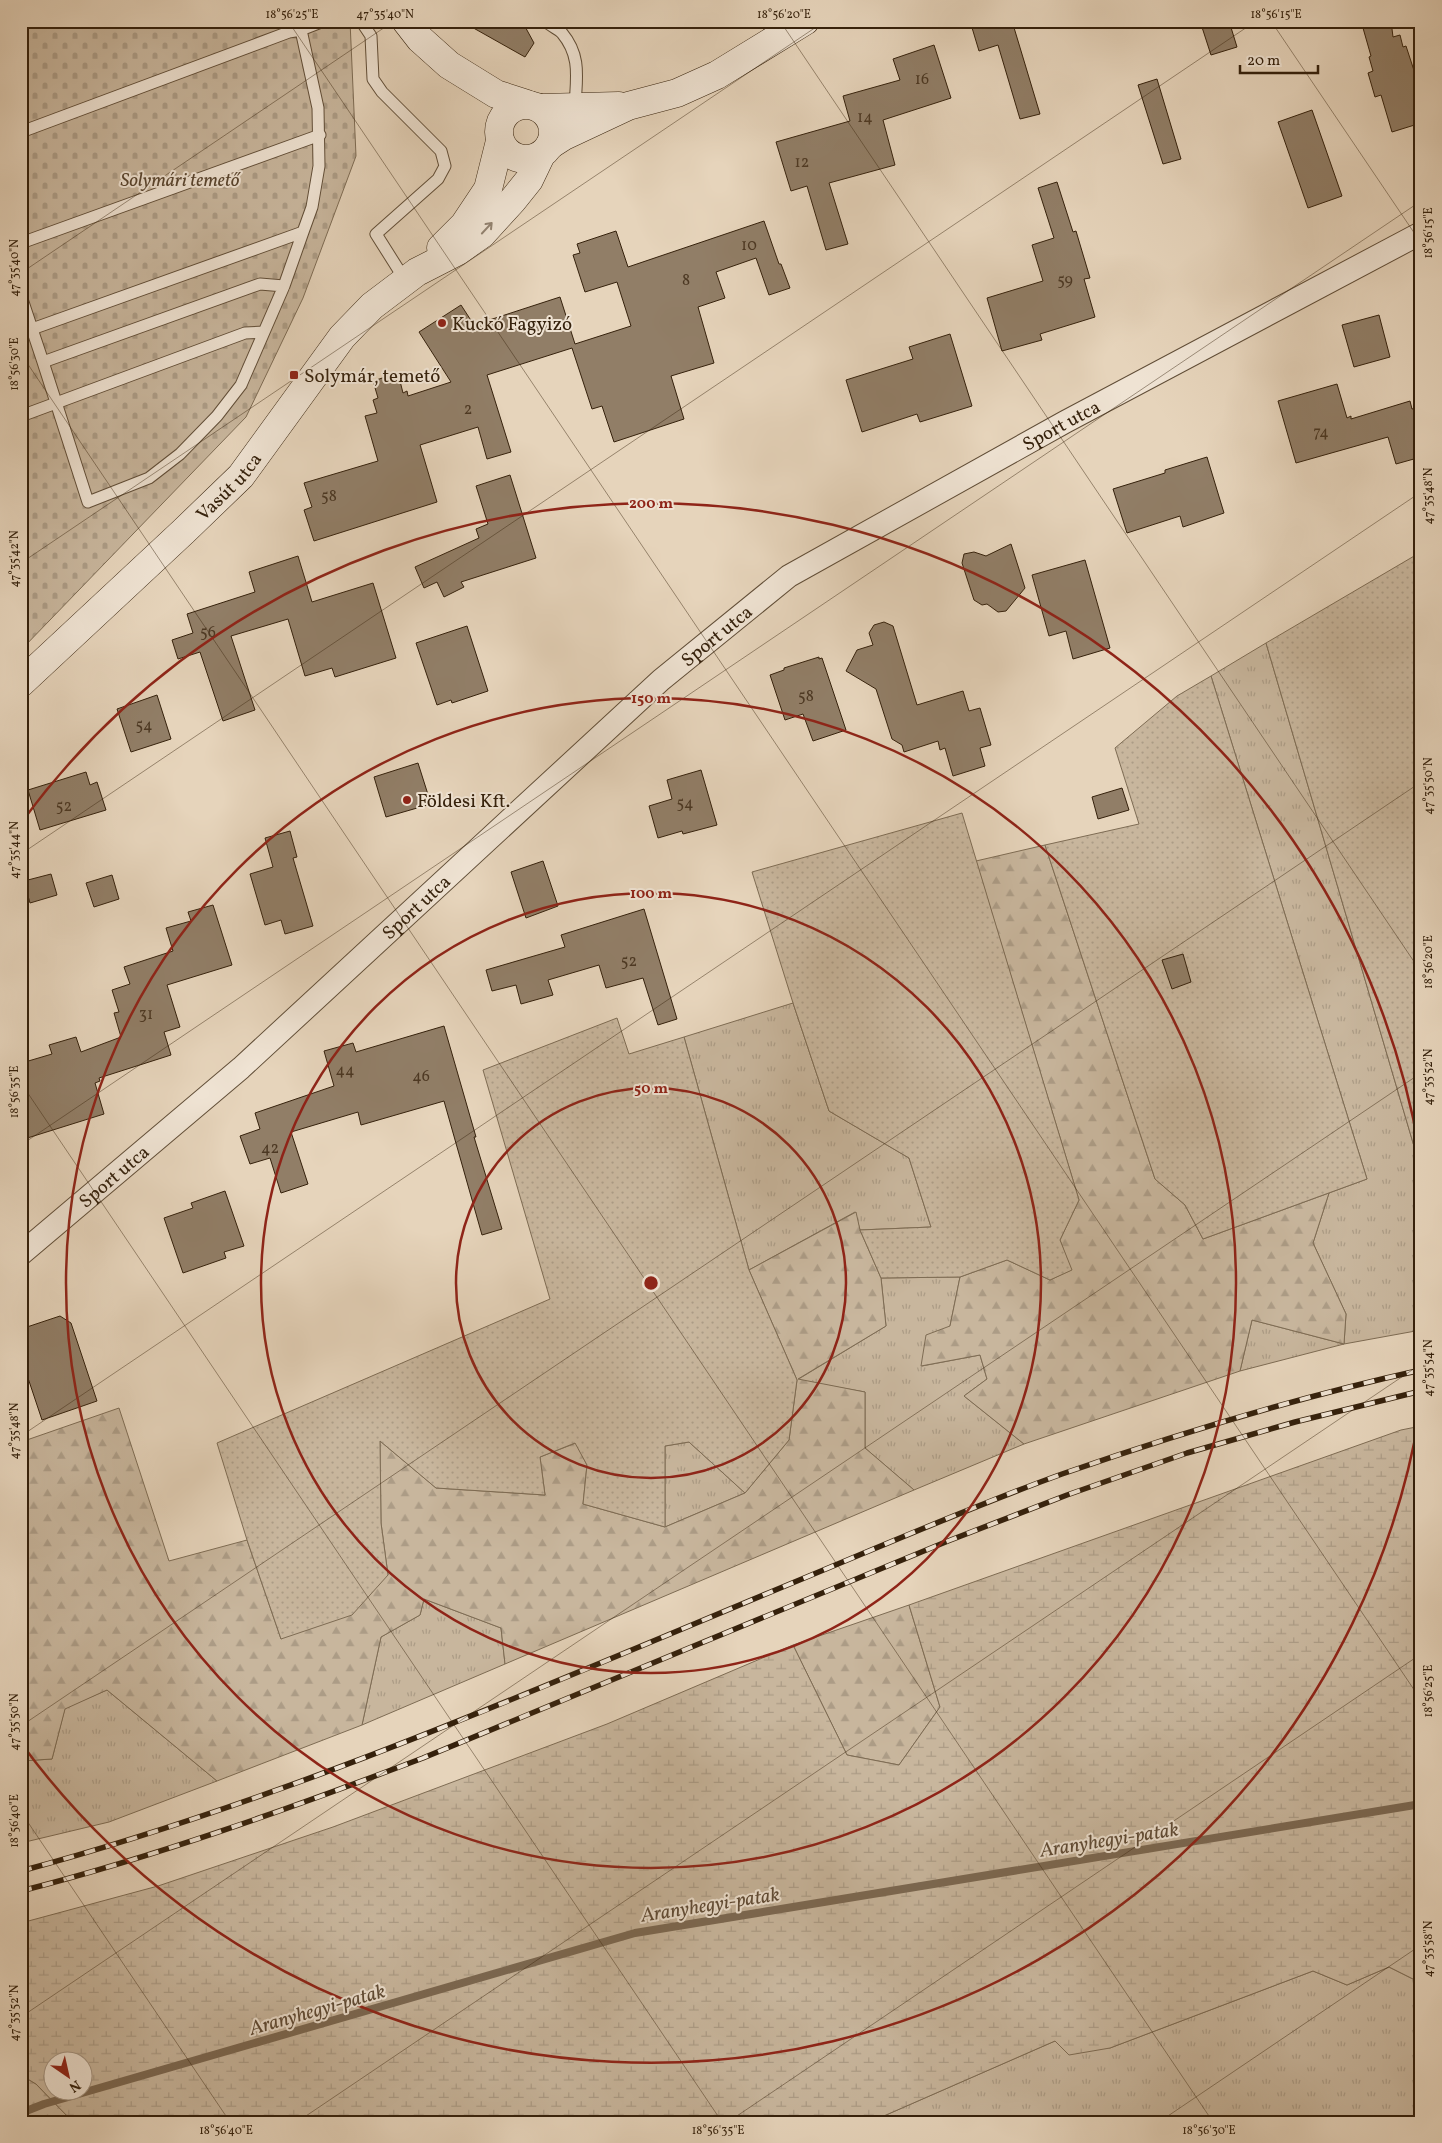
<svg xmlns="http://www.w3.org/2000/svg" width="1442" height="2143" font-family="Vollkorn,serif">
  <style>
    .grass { fill: url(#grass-tufts); stroke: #7e6c54 }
    .forest { fill: url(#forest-firs); stroke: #7e6c54 }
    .wetland { fill: url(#wetland-marsh); stroke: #7e6c54; fill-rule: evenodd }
    .cemetery { fill: url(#cemetery-stones); stroke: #7e6c54 }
    .garden { fill: url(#garden-dots); stroke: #7e6c54 }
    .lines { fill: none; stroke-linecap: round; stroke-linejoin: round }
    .stream { stroke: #7b6852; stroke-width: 8 }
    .building { fill: #917e67; stroke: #35210c }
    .lane-casing { stroke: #614e38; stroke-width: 13 }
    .street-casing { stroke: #614e38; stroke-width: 24 }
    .secondary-casing { stroke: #35210c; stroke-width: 29 }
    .lane { stroke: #efe3d3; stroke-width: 11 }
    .street { stroke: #efe3d3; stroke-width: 22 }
    .secondary { stroke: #efe3d3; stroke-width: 28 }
    .rail-casing { stroke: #35210c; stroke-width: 5.5 }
    .rail { stroke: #efe3d3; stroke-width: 4; stroke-dasharray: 11; stroke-linecap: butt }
    .oneway { stroke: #928270 }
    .ticks { fill: none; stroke: #35210c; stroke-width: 1; stroke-opacity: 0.45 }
    .ring { fill: none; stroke: #8f2418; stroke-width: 2.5 }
    .poi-dot { fill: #8f2418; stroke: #efe3d3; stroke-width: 2 }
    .labels { text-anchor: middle; stroke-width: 4; stroke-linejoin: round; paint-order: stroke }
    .number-label { font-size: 16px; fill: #4c3823 }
    .park-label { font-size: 19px; font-style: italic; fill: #5a4630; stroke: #efe3d3 }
    .poi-label { font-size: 19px; fill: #35210c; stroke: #efe3d3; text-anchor: start }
    .street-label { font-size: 19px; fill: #35210c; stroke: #efe3d3 }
    .water-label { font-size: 20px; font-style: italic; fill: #5e4a35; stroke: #efe3d3 }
    .centre { fill: #8f2418; stroke: #efe3d3; stroke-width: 2.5 }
    .ring-label { font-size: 15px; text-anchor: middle; font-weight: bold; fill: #8f2418; stroke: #efe3d3; stroke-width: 4; stroke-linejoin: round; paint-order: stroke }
    .neatline { fill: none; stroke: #35210c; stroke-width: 2 }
    .ticks-label { font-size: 12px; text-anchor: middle; fill: #35210c }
  </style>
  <defs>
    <pattern id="grass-tufts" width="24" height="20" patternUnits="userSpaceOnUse" patternTransform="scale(1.25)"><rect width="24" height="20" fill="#c8b69d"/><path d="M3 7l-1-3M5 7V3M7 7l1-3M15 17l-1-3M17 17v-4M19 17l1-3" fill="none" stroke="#ac9c86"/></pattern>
    <pattern id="forest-firs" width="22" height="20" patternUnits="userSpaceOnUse" patternTransform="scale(1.25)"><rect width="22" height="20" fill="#c8b69d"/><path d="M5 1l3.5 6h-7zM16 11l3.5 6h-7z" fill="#ac9c86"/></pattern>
    <pattern id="wetland-marsh" width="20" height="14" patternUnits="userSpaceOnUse" patternTransform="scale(1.25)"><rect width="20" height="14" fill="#c8b69d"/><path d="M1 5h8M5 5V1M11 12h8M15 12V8" fill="none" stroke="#ac9c86"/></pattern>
    <pattern id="cemetery-stones" width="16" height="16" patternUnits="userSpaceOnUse" patternTransform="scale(1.25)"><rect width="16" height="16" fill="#c8b69d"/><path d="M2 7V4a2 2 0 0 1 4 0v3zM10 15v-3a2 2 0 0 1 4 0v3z" fill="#ac9c86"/></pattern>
    <pattern id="garden-dots" width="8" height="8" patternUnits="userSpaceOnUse" patternTransform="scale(1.25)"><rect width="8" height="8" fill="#c8b69d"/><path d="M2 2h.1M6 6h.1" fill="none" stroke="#ac9c86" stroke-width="1.8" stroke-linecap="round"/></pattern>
  </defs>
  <rect width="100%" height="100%" fill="#e6d4bb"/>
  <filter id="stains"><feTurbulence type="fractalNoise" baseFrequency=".004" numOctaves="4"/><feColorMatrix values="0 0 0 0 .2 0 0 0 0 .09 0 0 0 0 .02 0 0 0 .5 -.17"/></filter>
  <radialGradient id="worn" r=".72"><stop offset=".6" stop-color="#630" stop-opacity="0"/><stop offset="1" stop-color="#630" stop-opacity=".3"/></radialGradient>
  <path class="grass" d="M 1266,643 L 1421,1170 L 1421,1330 L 1344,1344 L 1240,1371 L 1252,1320 L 1344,1344 L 1346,1314 L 1313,1243 L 1329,1193 L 1367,1179 L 1211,676 Z
    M 793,1003 L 829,1111 L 909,1158 L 931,1227 L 860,1230 L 855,1212 L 749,1270 L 684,1037 Z
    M 960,1277 L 950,1326 L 922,1366 L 980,1355 L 987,1379 L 964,1396 L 1024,1444 L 914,1490 L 865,1448 L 865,1392 L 797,1380 L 886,1326 L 881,1278 Z
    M 689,1442 L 745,1493 L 665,1527 L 665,1446 Z
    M 424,1599 L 501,1628 L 505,1664 L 362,1725 L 381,1637 L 420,1615 Z
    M 107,1690 L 217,1781 L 109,1822 L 21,1843 L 21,1761 L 52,1759 L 65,1708 Z
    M 1389,1967 L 1421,1983 L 1421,2122 L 870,2122 L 1055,2041 L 1110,2048 L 1313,1971 L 1347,1985 Z"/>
  <path class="forest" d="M 1045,845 L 1155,1179 L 1185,1205 L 1203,1239 L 1329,1193 L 1313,1243 L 1346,1314 L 1344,1344 L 1252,1320 L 1240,1371 L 1024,1444 L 964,1396 L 987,1379 L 980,1355 L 921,1366 L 926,1335 L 950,1326 L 960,1277 L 1007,1260 L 1050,1280 L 1071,1270 L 1060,1240 L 1079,1200 L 976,861 Z
    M 856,1212 L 860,1230 L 881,1278 L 886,1326 L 798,1379 L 865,1392 L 865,1448 L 914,1490 L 505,1664 L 501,1628 L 424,1599 L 420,1615 L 381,1637 L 362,1725 L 217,1781 L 107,1690 L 65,1709 L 52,1759 L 21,1761 L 21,1553 L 27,1509 L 21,1466 L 21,1442 L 119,1408 L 169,1561 L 247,1540 L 281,1639 L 388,1575 L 381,1523 L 380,1441 L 436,1488 L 545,1495 L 540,1457 L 576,1443 L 587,1465 L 583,1504 L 665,1527 L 745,1493 L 789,1440 L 797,1380 L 749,1270 Z
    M 909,1605 L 940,1707 L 899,1765 L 847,1755 L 793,1645 Z
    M 21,2075 L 36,2084 L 73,2122 L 21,2122 Z"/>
  <path class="wetland" d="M 1421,1426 L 1421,1983 L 1389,1967 L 1347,1985 L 1313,1971 L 1110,2048 L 1069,2055 L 1055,2041 L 870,2122 L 73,2122 L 36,2084 L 21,2075 L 21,1923 L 158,1886 L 333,1827 L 607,1724 L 793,1645 L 847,1755 L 899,1765 L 940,1707 L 909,1605 L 1401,1430 ZM 52,2060 L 82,2060 L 82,2090 L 52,2090 Z"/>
  <path class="cemetery" d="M 21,21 L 350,21 L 356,156 L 303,298 L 246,417 L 21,650 Z"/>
  <path class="garden" d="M 1421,552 L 1421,1170 L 1266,643 Z
    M 1211,676 L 1367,1179 L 1203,1239 L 1185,1205 L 1155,1179 L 1045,845 L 1139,824 L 1115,748 L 1177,696 Z
    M 962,813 L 1079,1200 L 1060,1240 L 1072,1270 L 1050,1280 L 1007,1260 L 960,1277 L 881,1278 L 860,1230 L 931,1227 L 909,1158 L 829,1111 L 793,1003 L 752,872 Z
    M 617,1018 L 629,1054 L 684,1037 L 749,1270 L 797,1380 L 789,1440 L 745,1493 L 689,1442 L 665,1446 L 665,1527 L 583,1504 L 587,1465 L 575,1443 L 540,1457 L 545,1495 L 436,1488 L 380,1441 L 381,1523 L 388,1575 L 352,1615 L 281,1639 L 247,1540 L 217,1443 L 550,1299 L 483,1070 Z"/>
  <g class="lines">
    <path class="stream" d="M 21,2113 L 44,2104 L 635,1933 L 1421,1804"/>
  </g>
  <path class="building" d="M 461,21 L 522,21 L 534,43 L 525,57 Z
    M 970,21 L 1012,21 L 1040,114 L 1020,119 L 998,45 L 979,51 Z
    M 1200,21 L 1229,21 L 1237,47 L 1211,55 Z
    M 1361,21 L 1391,21 L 1393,37 L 1400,35 L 1403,47 L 1406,46 L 1421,92 L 1421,123 L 1392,132 L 1381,95 L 1375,97 L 1368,73 L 1373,71 L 1369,57 L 1371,56 Z
    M 934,45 L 951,98 L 883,120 L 895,165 L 829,183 L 848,244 L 826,250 L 807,186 L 791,191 L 776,142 L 850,121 L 843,96 L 900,80 L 893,59 Z
    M 1157,79 L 1181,159 L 1163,164 L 1138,85 Z
    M 1312,110 L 1342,196 L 1308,208 L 1278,122 Z
    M 1057,182 L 1073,232 L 1076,231 L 1090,278 L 1084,279 L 1095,317 L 1040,334 L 1042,340 L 1002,351 L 987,298 L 1043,281 L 1032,245 L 1054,238 L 1038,188 Z
    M 764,221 L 779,264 L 781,264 L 790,288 L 769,295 L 756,258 L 716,272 L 725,298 L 698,307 L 714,363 L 671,376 L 684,419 L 614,442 L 602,406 L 592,409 L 572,348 L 487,375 L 511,452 L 487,459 L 478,427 L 420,445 L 437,502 L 314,541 L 304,510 L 312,507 L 304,483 L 378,461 L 365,416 L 377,413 L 373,400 L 378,398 L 373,381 L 398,373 L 403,393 L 407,391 L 408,396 L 451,382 L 419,332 L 461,305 L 474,325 L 560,297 L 575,344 L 631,326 L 617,282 L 585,292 L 573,255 L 580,253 L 577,244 L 616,231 L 628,267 Z
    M 1379,315 L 1390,357 L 1354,367 L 1342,325 Z
    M 950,334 L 972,406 L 920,422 L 917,414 L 862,432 L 846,380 L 913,359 L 909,347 Z
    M 1337,384 L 1347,418 L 1351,416 L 1351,419 L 1410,401 L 1412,409 L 1421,407 L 1421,457 L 1396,464 L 1388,437 L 1296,463 L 1278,401 Z
    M 1207,457 L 1224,513 L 1183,527 L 1180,516 L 1127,533 L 1113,489 L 1165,473 L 1165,470 Z
    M 510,475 L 536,558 L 461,582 L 464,587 L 444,597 L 437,582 L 424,588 L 415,567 L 479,538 L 476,529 L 488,524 L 476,486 Z
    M 1011,544 L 1025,588 L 1006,611 L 998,612 L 987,604 L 982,605 L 974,600 L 962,563 L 964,554 L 974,552 L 986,556 Z
    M 298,556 L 312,602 L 373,583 L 396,658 L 335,677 L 332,668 L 305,676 L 288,619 L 231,636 L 255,710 L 223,721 L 200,652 L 178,659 L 172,640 L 193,633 L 187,614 L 255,592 L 249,572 Z
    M 1085,560 L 1110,648 L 1073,659 L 1066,631 L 1049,636 L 1032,575 Z
    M 884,622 L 893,626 L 917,705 L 963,691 L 969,711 L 980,708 L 991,745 L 980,748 L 985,766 L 953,776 L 945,748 L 940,750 L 938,741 L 904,752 L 902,745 L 892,739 L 876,689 L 846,671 L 857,650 L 873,645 L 869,633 L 874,625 Z
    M 467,626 L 488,691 L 452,703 L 451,700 L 437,705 L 416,643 Z
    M 819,657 L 819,659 L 822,658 L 846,730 L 813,741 L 803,714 L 785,720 L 770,675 L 784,670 L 784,668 Z
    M 157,695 L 171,739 L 131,752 L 117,709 Z
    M 418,763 L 431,804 L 386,817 L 374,777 Z
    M 701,770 L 717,825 L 683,834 L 682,831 L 658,838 L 649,806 L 672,799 L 667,780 Z
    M 86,772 L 90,785 L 97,782 L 106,810 L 40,830 L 28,790 Z
    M 1122,788 L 1129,810 L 1098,819 L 1092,797 Z
    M 290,831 L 297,857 L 293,858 L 313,926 L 285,934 L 281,920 L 265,925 L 250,874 L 273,867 L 265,838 Z
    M 543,861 L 558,906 L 526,918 L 511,872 Z
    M 51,874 L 57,895 L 30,903 L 24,881 Z
    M 112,875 L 119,899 L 94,907 L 86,883 Z
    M 213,905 L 232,965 L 167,985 L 180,1027 L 164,1032 L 171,1055 L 99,1078 L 100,1081 L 95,1083 L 104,1114 L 21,1140 L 21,1071 L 27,1070 L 25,1062 L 52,1054 L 49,1045 L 76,1037 L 81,1052 L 121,1037 L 114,1013 L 119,1012 L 112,990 L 130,984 L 124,967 L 173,951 L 166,928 L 191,921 L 188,912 Z
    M 644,909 L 677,1019 L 658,1025 L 643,978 L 606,988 L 599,965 L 548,980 L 553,995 L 521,1004 L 516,985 L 492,991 L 486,970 L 565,947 L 561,935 Z
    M 1183,954 L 1191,982 L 1172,989 L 1162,960 Z
    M 444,1026 L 476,1137 L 474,1137 L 502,1229 L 482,1235 L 444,1101 L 361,1125 L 358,1112 L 291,1132 L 308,1184 L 281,1193 L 270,1158 L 250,1164 L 240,1136 L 260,1129 L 255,1113 L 334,1086 L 324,1051 L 353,1043 L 356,1052 Z
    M 225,1191 L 244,1246 L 224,1252 L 226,1258 L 183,1273 L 164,1218 L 193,1208 L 191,1203 Z
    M 60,1316 L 71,1323 L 97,1401 L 42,1420 L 21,1357 L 21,1329 Z"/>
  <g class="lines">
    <defs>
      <path id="lane" d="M 361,21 L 371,36 L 373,79 L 382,92 L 441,151 L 445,166 L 438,179 L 376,234 L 405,280
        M 546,21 C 551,27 557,28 562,33 C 582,57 576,79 575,108
        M 21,132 L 289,32 L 301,30 L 296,21
        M 21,243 L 320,135
        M 284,286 L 260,284 L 43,362 L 88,502 L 149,478 L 180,454 L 217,416 L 241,385 L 284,286 L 303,232 L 312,207 L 319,166 L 318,108 L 301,30 L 324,21
        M 21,296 L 32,329
        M 43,362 L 32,329 L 303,232
        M 21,416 L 245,333 L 264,332"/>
      <g id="street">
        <path id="s1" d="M 21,1254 L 241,1068 L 661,680 L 789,576 L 1065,422 L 1421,233"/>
      </g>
      <g id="secondary">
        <path d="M 406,21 L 420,39 L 449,65 L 496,94 L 527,104"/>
        <circle cx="526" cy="132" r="27"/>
        <path d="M 541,108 L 619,106"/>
        <path d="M 550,145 L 564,136 L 628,106 L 677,93 L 717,75 L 805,21"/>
        <path d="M 441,248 L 464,225 L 488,189 L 500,141"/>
        <path id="s2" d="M 21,683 L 184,531 L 241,476 L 342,337 L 372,306 L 417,272 L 458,251 L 482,234 L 513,200 L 529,180 L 541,155"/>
      </g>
    </defs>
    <use href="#lane" class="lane-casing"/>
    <use href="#street" class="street-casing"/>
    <use href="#secondary" class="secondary-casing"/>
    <use href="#lane" class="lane"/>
    <use href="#street" class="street"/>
    <use href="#secondary" class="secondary"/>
    <defs>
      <path id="rail" d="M 21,1871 C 284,1800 533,1691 785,1586 C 877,1548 968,1508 1062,1474 C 1180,1433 1299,1397 1421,1370
        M 21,1891 C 158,1856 291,1808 423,1758 L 948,1541 L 1067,1495 L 1187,1453 L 1295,1422 L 1421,1391"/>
    </defs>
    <use href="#rail" class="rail-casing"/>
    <use href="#rail" class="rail"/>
  </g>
  <defs><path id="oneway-shaft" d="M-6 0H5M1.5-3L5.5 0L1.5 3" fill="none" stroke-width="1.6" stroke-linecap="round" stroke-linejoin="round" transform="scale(1.25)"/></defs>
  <use class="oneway" href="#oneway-shaft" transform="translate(487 228) rotate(-47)"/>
  <path class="ticks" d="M 288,21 L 1421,1700M 780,21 L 1421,972M 1271,21 L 1421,243M 21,273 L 394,21M 21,354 L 1213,2122M 21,563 L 825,21M 21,854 L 1256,21M 21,1083 L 722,2122M 21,1145 L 1421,201M 21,1436 L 1421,492M 21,1726 L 1421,782M 21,1812 L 230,2122M 21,2017 L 1421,1073M 297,2122 L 1421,1364M 728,2122 L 1421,1654M 1159,2122 L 1421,1945"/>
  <g class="ring">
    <circle cx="651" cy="1283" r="195"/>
    <circle cx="651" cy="1283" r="390"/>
    <circle cx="651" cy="1283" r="585"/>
    <path d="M1420 1412A780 780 0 0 1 24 1747M24 819A780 780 0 0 1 1420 1154"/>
  </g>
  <g class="poi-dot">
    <circle cx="442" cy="323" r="5"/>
    <rect x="289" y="370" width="10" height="10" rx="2.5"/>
    <circle cx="407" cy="800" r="5"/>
  </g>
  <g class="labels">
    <g class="number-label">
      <text x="922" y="84">16</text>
      <text x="865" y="122">14</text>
      <text x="802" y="167">12</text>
      <text x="749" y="250">10</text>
      <text x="686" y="285">8</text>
      <text x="1065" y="285">59</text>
      <text x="468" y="414">2</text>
      <text x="1321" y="437">74</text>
      <text x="329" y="501">58</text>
      <text x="208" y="637">56</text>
      <text x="806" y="701">58</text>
      <text x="144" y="730">54</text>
      <text x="685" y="808">54</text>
      <text x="64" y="811">52</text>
      <text x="629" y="966">52</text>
      <text x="146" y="1019">31</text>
      <text x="345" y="1075">44</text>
      <text x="421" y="1081">46</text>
      <text x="270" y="1153">42</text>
    </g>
    <g class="park-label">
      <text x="180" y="186">Solymári temető</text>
    </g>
    <g class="poi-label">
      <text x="452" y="330">Kuckó Fagyizó</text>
      <text x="304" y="382">Solymár, temető</text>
      <text x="417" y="807">Földesi Kft.</text>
    </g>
    <g class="street-label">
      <text dy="7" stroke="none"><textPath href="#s1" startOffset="1336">Sport utca</textPath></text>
      <text dy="7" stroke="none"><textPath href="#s2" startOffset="286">Vasút utca</textPath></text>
      <text dy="7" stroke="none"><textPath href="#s1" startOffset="931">Sport utca</textPath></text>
      <text dy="7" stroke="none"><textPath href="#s1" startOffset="526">Sport utca</textPath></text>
      <text dy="7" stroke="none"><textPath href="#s1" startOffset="121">Sport utca</textPath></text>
    </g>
    <g class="water-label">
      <text transform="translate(1109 1839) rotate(-9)" y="7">Aranyhegyi-patak</text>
      <text transform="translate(710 1904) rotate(-9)" y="7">Aranyhegyi-patak</text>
      <text transform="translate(317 2009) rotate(-16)" y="7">Aranyhegyi-patak</text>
    </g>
  </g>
  <circle cx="651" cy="1283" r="8" class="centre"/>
  <g class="ring-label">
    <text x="651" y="508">200 m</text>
    <text x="651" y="703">150 m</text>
    <text x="651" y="898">100 m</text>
    <text x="651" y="1093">50 m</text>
  </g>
  <rect width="1442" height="2143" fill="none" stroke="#e6d4bb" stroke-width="55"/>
  <g transform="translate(68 2076) rotate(146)"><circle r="24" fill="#efe3d3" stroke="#a59583"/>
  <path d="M0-4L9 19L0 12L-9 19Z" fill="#8f2418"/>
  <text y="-8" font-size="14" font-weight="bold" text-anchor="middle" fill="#35210c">N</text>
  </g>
  <path d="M1240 65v8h78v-8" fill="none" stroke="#35210c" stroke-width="2.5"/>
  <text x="1247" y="65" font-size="15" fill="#35210c" stroke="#efe3d3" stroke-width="4" paint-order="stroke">20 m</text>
  <rect x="28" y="28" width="1386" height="2088" class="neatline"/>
  <g class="ticks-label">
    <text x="292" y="18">18°56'25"E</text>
    <text x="385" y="18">47°35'40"N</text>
    <text x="784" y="18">18°56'20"E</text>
    <text x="1276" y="18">18°56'15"E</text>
    <text transform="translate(1428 233) rotate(-90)" y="4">18°56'15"E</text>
    <text transform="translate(14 268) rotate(-90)" y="4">47°35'40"N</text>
    <text transform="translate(14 364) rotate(-90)" y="4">18°56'30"E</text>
    <text transform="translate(1428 496) rotate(-90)" y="4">47°35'48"N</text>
    <text transform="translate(14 559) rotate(-90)" y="4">47°35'42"N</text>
    <text transform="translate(1428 786) rotate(-90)" y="4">47°35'50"N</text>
    <text transform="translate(14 850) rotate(-90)" y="4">47°35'44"N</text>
    <text transform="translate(1428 962) rotate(-90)" y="4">18°56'20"E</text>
    <text transform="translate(1428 1077) rotate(-90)" y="4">47°35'52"N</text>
    <text transform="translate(14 1092) rotate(-90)" y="4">18°56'35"E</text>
    <text transform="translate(1428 1368) rotate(-90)" y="4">47°35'54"N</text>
    <text transform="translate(14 1431) rotate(-90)" y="4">47°35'48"N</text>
    <text transform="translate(1428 1691) rotate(-90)" y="4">18°56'25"E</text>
    <text transform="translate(14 1722) rotate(-90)" y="4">47°35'50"N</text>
    <text transform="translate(14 1821) rotate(-90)" y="4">18°56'40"E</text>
    <text transform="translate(1428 1949) rotate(-90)" y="4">47°35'58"N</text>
    <text transform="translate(14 2013) rotate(-90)" y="4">47°35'52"N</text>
    <text x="226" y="2134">18°56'40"E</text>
    <text x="718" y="2134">18°56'35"E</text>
    <text x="1209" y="2134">18°56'30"E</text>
  </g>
  <rect width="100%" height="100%" filter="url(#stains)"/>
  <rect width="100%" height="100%" fill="url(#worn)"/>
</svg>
